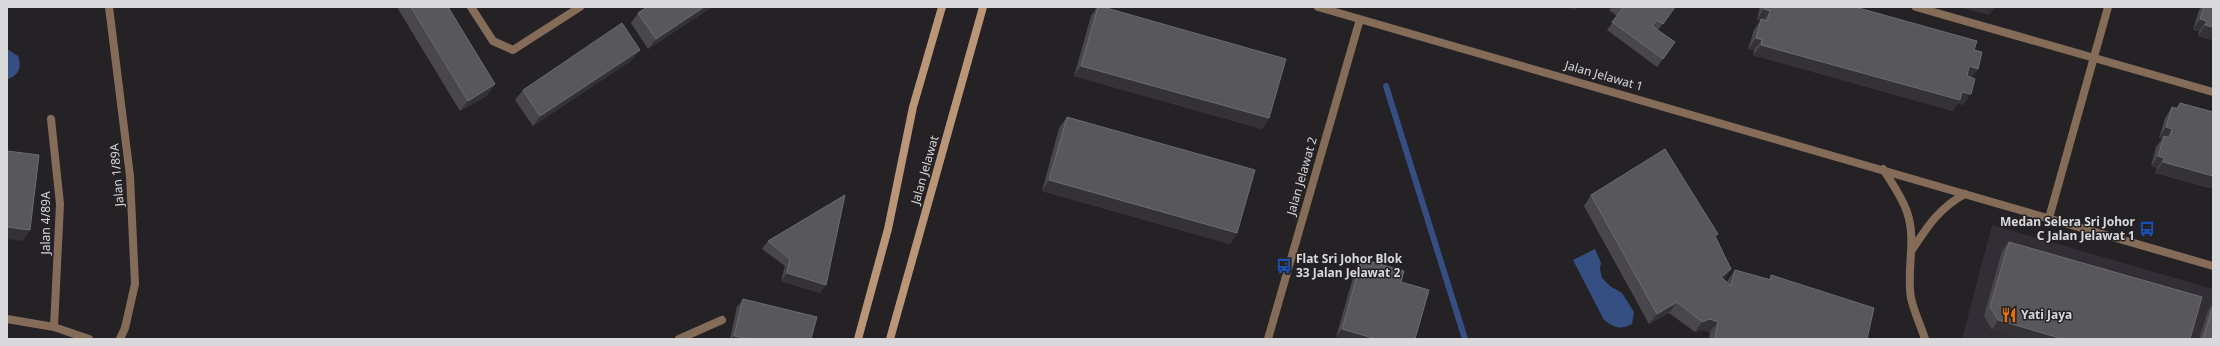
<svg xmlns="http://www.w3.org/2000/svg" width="2220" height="346" font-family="'Noto Sans',sans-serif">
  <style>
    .built { fill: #332e36 }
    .water { fill: #354f83 }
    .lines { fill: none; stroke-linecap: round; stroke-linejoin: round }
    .stream { stroke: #354f83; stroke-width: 6 }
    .lane { stroke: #846c59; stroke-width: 8 }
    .street { stroke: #846c59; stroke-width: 8 }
    .secondary { stroke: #bb9577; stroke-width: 8 }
    .wall { fill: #49474b }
    .shaded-wall { fill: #343236 }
    .building { fill: #58575a; stroke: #6c6b6e }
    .labels { text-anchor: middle; stroke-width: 3; stroke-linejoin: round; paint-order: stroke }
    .street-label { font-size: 12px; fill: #d9d8da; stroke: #252226 }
    .poi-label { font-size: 12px; font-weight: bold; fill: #d9d8da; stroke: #252226; text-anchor: start }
  </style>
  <rect width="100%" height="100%" fill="#252226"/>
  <path class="built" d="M 1992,225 L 2213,289 L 2213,339 L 1962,339 Z"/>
  <path class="water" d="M 7,49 L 18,56 C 22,67 19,75 8,79 Z
    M 1595,249 L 1601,263 L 1600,269 L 1602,278 L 1610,286 L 1622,293 L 1634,312 L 1632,324 C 1620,330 1615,328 1604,320 L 1573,260 Z"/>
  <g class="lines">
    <path class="stream" d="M 1386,86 L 1465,339"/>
    <path class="lane" d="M 471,7 L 493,41 L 513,50 L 580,7
      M 1916,7 L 2213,92
      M 51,119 L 60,204 L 54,327
      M 2049,218 L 2108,7
      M 7,319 L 54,327 L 89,339
      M 679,339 L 722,320"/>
    <path class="street" d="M 109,7 L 130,176 L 135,284 L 125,328 L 120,339
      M 1318,7 L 2213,266
      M 1883,169 C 1892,183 1902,197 1907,212 C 1917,241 1906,269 1911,298 C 1914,312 1921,326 1925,339
      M 1912,250 C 1927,227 1940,207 1965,194
      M 1268,339 L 1360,19"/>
    <path class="secondary" d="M 858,339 L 888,229 L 913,107 L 942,7
      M 890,339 L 983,7"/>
  </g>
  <path class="wall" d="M 400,7 L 448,7 L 488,95 L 460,111 L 398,9 Z
    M 647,7 L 712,7 L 648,49 L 631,23 L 638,13 Z
    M 1097,7 L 1103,7 L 1269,118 L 1262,129 L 1074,76 L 1091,16 Z
    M 1612,7 L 1675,7 L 1658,30 L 1675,42 L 1657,67 L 1607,30 L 1617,16 L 1609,10 Z
    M 1760,7 L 1855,7 L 1974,50 L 1978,69 L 1971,78 L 1963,105 L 1958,103 L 1953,111 L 1753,55 L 1754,50 L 1748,49 L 1754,30 L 1760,21 L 1757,20 Z
    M 2201,7 L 2213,7 L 2213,40 L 2198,36 L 2199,31 L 2193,30 L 2199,10 Z
    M 632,60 L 533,126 L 515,100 L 523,90 Z
    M 2180,103 L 2213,112 L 2213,189 L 2155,173 L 2157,168 L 2151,166 L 2156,147 L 2162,139 L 2159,138 L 2165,118 L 2172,107 L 2176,108 Z
    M 1067,117 L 1237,233 L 1230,244 L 1042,191 L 1059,128 Z
    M 845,195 L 820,293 L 781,281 L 785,266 L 762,249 L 768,241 Z
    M 1591,195 L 1716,238 L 1731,269 L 1724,279 L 1727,282 L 1728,280 L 1735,270 L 1769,279 L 1771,275 L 1867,339 L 1709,339 L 1710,332 L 1703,330 L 1695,332 L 1669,313 L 1649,324 L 1584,206 Z
    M 2009,242 L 2202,297 L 1992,330 L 1984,316 L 2002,251 Z
    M 1362,259 L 1401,282 L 1336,337 L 1356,267 Z
    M 743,299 L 811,339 L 730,339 L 737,307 Z
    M 2213,303 L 2213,339 L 2199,339 L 2208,311 Z"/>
  <path class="shaded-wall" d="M 704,7 L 712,7 L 648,49 L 656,39 Z
    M 1566,7 L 1578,7 L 1576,10 Z
    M 1958,7 L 1993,7 L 1995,8 L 1989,15 Z
    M 1764,9 L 1770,11 L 1763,21 L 1761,19 L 1760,21 L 1757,20 Z
    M 2200,19 L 2207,21 L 2199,31 L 2193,30 Z
    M 2205,25 L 2213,27 L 2213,40 L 2198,36 Z
    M 1756,38 L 1762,40 L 1754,50 L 1748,49 Z
    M 1761,45 L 1962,92 L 1971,94 L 1963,105 L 1958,103 L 1953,111 L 1753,55 Z
    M 640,50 L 632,60 L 533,126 L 540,116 Z
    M 1081,66 L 1269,118 L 1262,129 L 1074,76 Z
    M 1969,66 L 1978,69 L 1970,79 L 1962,77 Z
    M 495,84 L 488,95 L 460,111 L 468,101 Z
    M 2166,127 L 2172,129 L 2165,140 L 2164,136 L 2162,139 L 2159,138 Z
    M 2158,156 L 2164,158 L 2157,168 L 2151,166 Z
    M 2163,162 L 2213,176 L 2213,189 L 2155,173 Z
    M 1049,180 L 1237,233 L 1230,244 L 1042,191 Z
    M 7,227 L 30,230 L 23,241 L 7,239 Z
    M 1731,269 L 1724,279 L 1721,277 Z
    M 787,273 L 826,285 L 820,293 L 781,281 Z
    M 1677,302 L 1669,313 L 1649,324 L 1657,314 Z
    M 1710,319 L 1718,322 L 1710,332 L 1703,330 L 1695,332 L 1702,322 Z
    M 1998,320 L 2063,339 L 2025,339 L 1992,330 Z
    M 1342,329 L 1376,339 L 1343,339 L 1336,337 Z
    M 734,336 L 749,339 L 732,339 Z"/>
  <path class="building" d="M 411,7 L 448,7 L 495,84 L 468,101 Z
    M 647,7 L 704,7 L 656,39 L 638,13 Z
    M 1098,7 L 1103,7 L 1286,59 L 1269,118 L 1081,66 Z
    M 1621,7 L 1675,7 L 1663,24 L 1657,20 L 1652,26 L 1675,42 L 1663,59 L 1612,22 L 1623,8 Z
    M 1765,7 L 1855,7 L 1977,41 L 1974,50 L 1982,52 L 1978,69 L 1969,66 L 1967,76 L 1975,79 L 1971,94 L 1962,92 L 1960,100 L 1761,45 L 1762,40 L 1756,38 L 1761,19 L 1767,21 L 1770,11 L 1764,9 Z
    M 2204,7 L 2213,7 L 2213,27 L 2205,25 L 2207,21 L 2200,19 Z
    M 622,23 L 640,50 L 540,116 L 523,90 Z
    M 2180,103 L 2213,112 L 2213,176 L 2163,162 L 2164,158 L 2158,156 L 2164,136 L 2170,138 L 2172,129 L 2166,127 L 2172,107 L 2178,109 Z
    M 1067,117 L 1255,170 L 1237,233 L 1049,180 Z
    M 1665,149 L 1718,234 L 1715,236 L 1731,269 L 1721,277 L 1731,286 L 1735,270 L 1771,280 L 1771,275 L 1874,308 L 1867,339 L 1715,339 L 1718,322 L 1710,319 L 1702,322 L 1677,302 L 1657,314 L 1591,195 Z
    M 7,151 L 39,155 L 30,230 L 7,227 Z
    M 845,195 L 826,285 L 787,273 L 790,259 L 768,241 Z
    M 2009,242 L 2202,297 L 2190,339 L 2063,339 L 1998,320 L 1990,307 Z
    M 1362,259 L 1404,271 L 1401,282 L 1429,290 L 1415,339 L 1376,339 L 1342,329 Z
    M 743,299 L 817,317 L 811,339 L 749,339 L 734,336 Z
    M 2213,306 L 2213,339 L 2203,339 Z
    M 685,337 L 688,339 L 683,339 Z"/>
  <defs>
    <symbol id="bus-bare" viewBox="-9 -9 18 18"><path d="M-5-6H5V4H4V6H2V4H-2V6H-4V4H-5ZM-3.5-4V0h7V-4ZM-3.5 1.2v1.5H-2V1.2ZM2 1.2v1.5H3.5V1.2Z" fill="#1a4fb4" stroke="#252226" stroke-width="2.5" paint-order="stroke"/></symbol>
    <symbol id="restaurant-bare" viewBox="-9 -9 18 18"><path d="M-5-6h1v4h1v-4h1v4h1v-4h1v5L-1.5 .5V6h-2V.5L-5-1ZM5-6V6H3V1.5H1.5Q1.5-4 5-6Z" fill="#e8710a" stroke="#252226" stroke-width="2.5" paint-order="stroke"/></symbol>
  </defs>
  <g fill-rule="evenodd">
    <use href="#bus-bare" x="2136" y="218" width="22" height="22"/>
    <use href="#bus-bare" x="1273" y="255" width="22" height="22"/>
    <use href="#restaurant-bare" x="1998" y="304" width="22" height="22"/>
  </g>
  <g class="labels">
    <g class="street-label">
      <text transform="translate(1604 76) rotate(16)" y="4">Jalan Jelawat 1</text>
      <text transform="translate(925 170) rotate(-74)" y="4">Jalan Jelawat</text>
      <text transform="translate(117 175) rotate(-95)" y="4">Jalan 1/89A</text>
      <text transform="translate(1302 176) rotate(-74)" y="4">Jalan Jelawat 2</text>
      <text transform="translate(46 223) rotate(-90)" y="4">Jalan 4/89A</text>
    </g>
    <g class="poi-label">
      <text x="2135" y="226" text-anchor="end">Medan Selera Sri Johor<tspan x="2135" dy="14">C Jalan Jelawat 1</tspan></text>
      <text x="1296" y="263">Flat Sri Johor Blok<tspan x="1296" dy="14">33 Jalan Jelawat 2</tspan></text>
      <text x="2021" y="319">Yati Jaya</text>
    </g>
  </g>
  <rect width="2220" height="346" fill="none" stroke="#d9d8da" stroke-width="16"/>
</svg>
